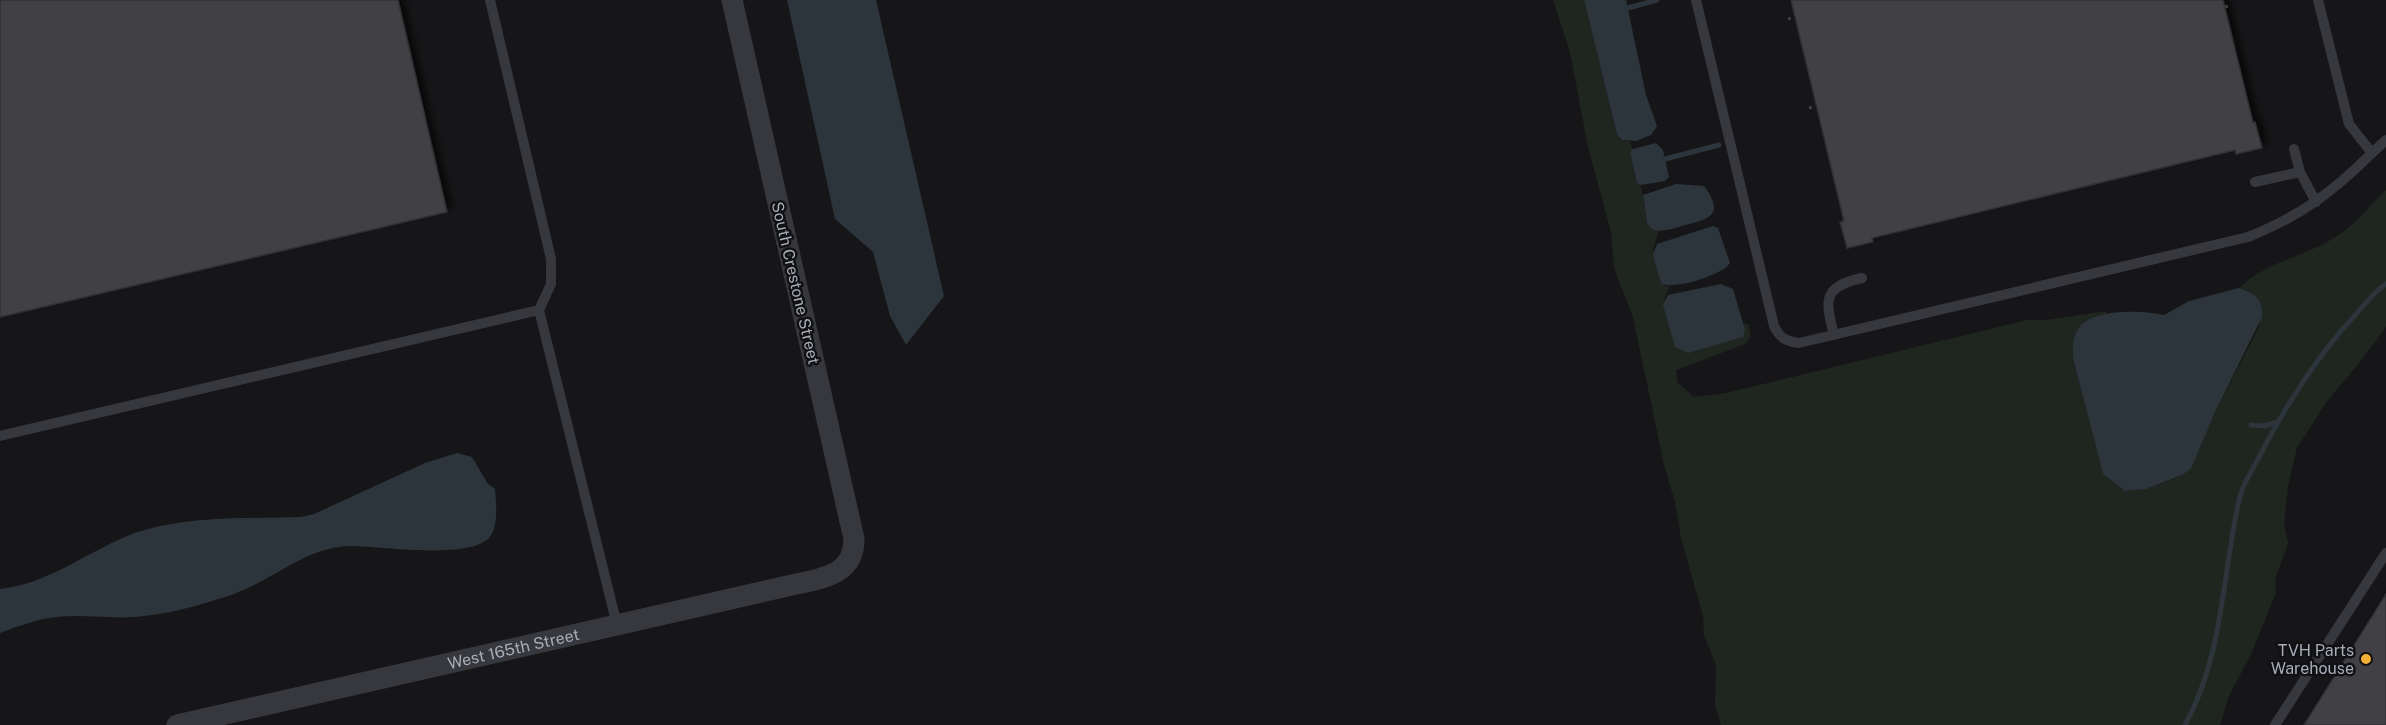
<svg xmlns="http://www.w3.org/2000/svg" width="2386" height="725" font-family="'Public Sans',sans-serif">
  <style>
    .green { fill: #1e261f }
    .water { fill: #2c353c }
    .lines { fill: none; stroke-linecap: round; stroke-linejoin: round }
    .stream { stroke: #2c353c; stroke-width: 5 }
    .building { fill: #404145; stroke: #303034; stroke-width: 1.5; filter: url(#shadow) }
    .path { stroke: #3d3f44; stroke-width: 3; stroke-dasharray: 3 4.5; stroke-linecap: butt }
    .lane { stroke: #37383d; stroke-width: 10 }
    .street { stroke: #37383d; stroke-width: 21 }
    .poi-dot { fill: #f2b134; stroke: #111113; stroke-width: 2 }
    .labels { text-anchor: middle; stroke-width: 5; stroke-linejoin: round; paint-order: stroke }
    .street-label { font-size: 16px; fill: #a8adb8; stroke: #111113 }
    .poi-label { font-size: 16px; fill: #a8adb8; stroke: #111113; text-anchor: end }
  </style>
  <defs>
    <filter id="shadow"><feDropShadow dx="5" dy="-5" stdDeviation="3" flood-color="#0009"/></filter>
  </defs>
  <rect width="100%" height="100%" fill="#161618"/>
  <path class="green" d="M 1553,0 L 1584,0 L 1617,134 L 1622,140 L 1629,141 L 1633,149 L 1630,152 L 1637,183 L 1641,185 L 1647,224 L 1653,230 L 1659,231 L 1653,249 L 1665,286 L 1670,286 L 1664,299 L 1745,330 L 1743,323 L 1748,324 C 1751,333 1752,337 1745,344 L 1676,370 L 1677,382 L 1694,397 L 1726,393 L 2027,320 L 2046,320 L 2106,311 L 2106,315 L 2086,321 L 2073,358 L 2103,474 L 2125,491 L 2146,489 L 2171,480 L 2191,469 L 2215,412 L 2259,327 L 2248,291 L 2239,288 C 2265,262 2304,257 2334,238 C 2354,226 2369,206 2386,190 L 2386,327 L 2360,362 L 2325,404 L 2297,448 L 2288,486 L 2284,524 L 2288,543 L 2275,580 L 2276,593 L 2251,654 L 2229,696 L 2220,725 L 1721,725 L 1715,704 L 1716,665 L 1704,636 L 1703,616 L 1681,538 L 1675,502 L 1664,465 L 1633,317 L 1614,268 L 1611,232 L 1588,147 L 1570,52 Z"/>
  <path class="water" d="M 787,0 L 876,0 L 944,296 L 906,345 L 890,316 L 873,252 L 835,219 Z
    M 1584,0 L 1626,0 L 1646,95 L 1657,126 L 1651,135 L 1636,141 L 1622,140 L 1617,134 Z
    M 1656,143 L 1663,150 L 1669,177 L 1665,181 L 1641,185 L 1637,183 L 1630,152 L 1633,149 Z
    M 1676,184 L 1704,186 C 1724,213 1712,219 1685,225 C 1675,228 1664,232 1653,230 L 1647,224 L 1643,195 Z
    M 1713,226 L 1718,228 L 1730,263 C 1723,275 1672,291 1661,283 L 1653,255 L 1657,244 Z
    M 1721,284 L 1733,289 L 1745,330 L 1743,337 L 1688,353 L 1675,347 L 1663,305 L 1668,295 Z
    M 2239,288 C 2256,294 2263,299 2262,317 L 2215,412 L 2191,469 L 2182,475 L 2146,489 L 2125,491 L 2103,474 L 2073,358 C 2073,348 2072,338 2078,329 C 2091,308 2143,310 2164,315 L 2189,301 Z
    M 457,453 L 472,457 L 488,484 L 495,489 C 496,502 499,527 489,538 C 467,560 381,546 350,546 C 304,547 270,583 228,596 C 201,605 172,613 144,616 C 115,620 86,614 57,617 C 38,619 18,626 0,633 L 0,589 C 47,584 84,554 127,536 C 181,515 243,519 301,517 L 314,514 L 425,463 Z"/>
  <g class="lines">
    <path class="stream" d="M 1628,8 L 1657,0
      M 1665,159 L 1719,145
      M 2251,425 L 2264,426 L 2278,422
      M 2185,725 C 2224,655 2222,572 2240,496 C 2243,484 2252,471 2258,459 C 2285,406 2317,356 2357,313 C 2367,302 2374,292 2386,284"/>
  </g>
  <path class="building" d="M 0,0 L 398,0 L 447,212 L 0,317 Z
    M 1791,0 L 2223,0 L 2253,123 L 2255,122 L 2262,148 L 2236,154 L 2235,150 L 2227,152 L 1872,238 L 1873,242 L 1847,248 L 1840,222 L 1844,221 Z
    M 2386,594 L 2386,725 L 2304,725 Z"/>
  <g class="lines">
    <path class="path" d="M 2225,7 L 2232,5
      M 1788,19 L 1795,17
      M 1809,108 L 1816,106"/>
    <path class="lane" d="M 1696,0 L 1774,326 C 1780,338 1785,341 1799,343 L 2248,237 C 2299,217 2333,192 2372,153
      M 2318,0 L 2349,124 L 2372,153 L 2386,140
      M 2294,149 L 2300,172
      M 2255,182 L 2300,172 L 2316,202
      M 539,310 L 617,625
      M 1834,335 C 1825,300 1822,287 1862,278
      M 0,436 L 539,310 L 551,284 L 551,259 L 490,0
      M 2275,725 L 2386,553"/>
    <path class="street" id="s1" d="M 177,725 L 792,585 C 822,578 854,576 854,539 L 732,0"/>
  </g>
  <circle class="poi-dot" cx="2366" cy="659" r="6"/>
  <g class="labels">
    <g class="street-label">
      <text transform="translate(796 283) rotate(77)" y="6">South Crestone Street</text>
      <text dy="6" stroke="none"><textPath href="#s1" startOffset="345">West 165th Street</textPath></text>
    </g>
    <g class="poi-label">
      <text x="2354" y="656">TVH Parts<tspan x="2354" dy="18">Warehouse</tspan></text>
    </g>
  </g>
</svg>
